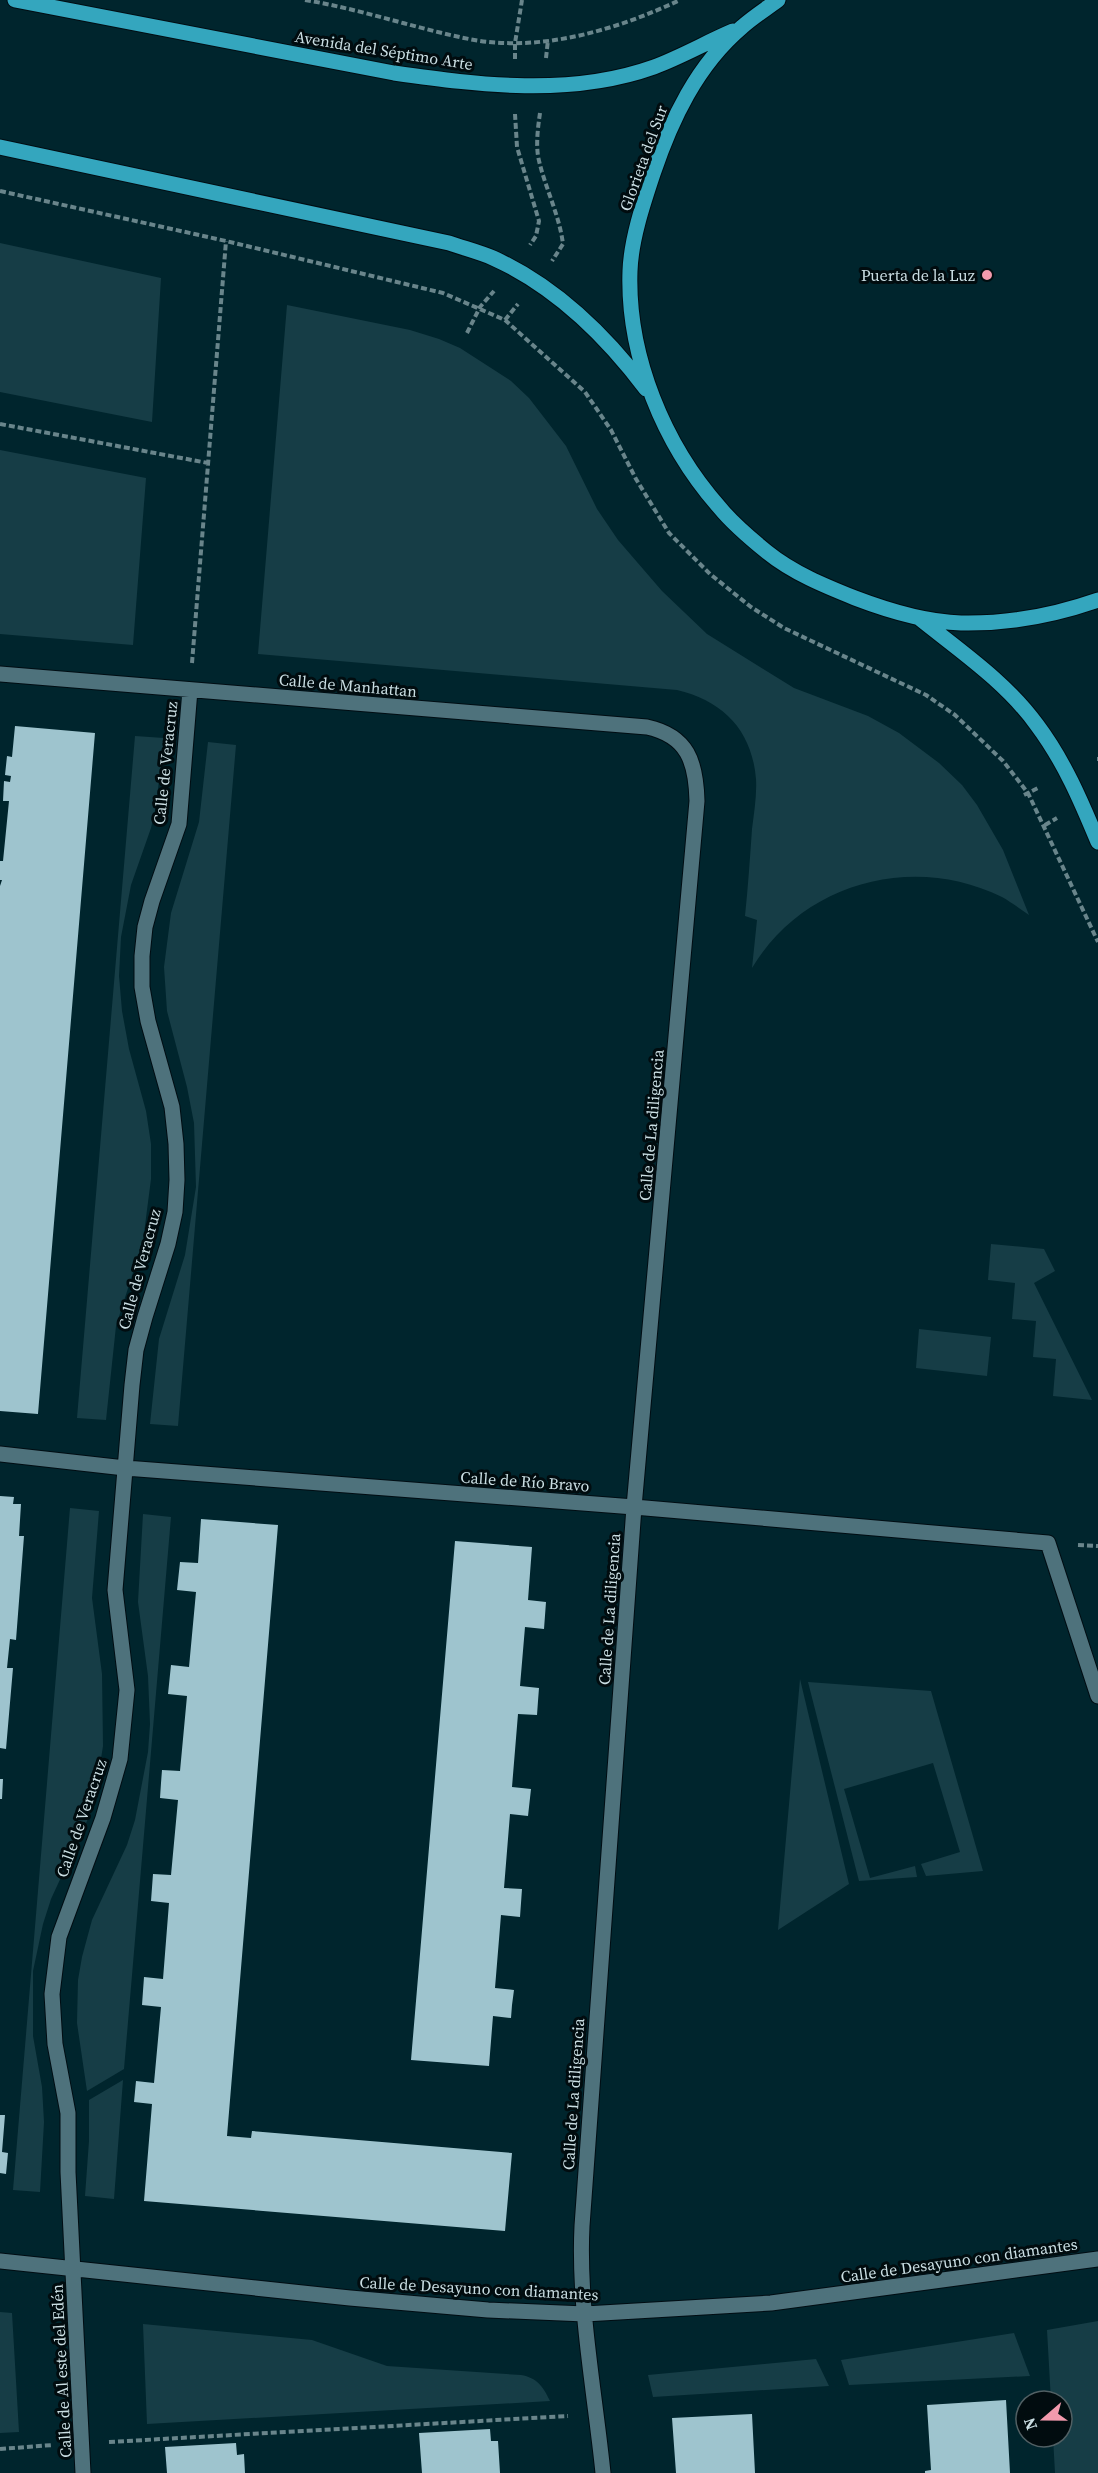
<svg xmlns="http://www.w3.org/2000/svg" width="1098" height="2473" font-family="'Source Serif 4',serif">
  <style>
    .green { fill: #163d46 }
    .building { fill: #9ec4ce }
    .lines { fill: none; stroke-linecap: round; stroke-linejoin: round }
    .minor-casing { stroke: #000d13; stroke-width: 17 }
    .major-casing { stroke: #000d13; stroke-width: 17 }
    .path { stroke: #69858b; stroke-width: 4; stroke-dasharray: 6 3; stroke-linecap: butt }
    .minor { stroke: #4e727c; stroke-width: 15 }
    .major { stroke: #34a6be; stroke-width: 15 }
    .poi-dot { fill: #f29aad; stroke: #010c0f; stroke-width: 2 }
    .labels { text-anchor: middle; stroke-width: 6; stroke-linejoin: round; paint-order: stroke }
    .street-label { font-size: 16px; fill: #cadee3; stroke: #010c0f }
    .poi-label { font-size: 16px; fill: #cadee3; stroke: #010c0f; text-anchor: end }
  </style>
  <rect width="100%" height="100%" fill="#00252d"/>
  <path class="green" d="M 0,243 L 161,278 L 152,422 L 0,392 Z
    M 287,305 L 410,330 L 439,339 L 460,348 L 511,381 L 529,398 L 566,446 L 597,509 L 618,540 L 662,591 L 707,634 L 794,688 L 868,716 L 899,733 L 939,763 L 962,785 L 977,805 L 1003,850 L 1029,915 C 1020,909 1011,902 1002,897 C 914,853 803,882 752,968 L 757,920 L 745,916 C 748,887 750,858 752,829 C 754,813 757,795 756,779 C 752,730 723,701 677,690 L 258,654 Z
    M 0,450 L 146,478 L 133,645 L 0,634 Z
    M 135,736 L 164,738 L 156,806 L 151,828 L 131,885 L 121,937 L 119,976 L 122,1011 L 129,1049 L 146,1111 L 151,1144 L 151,1179 L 143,1241 L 116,1326 L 106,1420 L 77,1418 Z
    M 208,742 L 236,745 L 178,1426 L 150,1424 L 159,1339 L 185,1255 L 196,1187 L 194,1123 L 187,1087 L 167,1011 L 164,967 L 171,913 L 199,822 Z
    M 991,1244 L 1044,1249 L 1055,1271 L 1034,1283 L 1092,1400 L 1053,1396 L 1056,1359 L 1033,1357 L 1036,1321 L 1012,1319 L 1015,1283 L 988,1280 Z
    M 919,1329 L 991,1337 L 987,1376 L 916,1368 Z
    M 70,1508 L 99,1511 L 92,1598 L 102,1674 L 103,1746 L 96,1790 L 87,1821 L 51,1899 L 43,1924 L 33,1971 L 33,2036 L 42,2087 L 44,2122 L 40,2192 L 13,2190 Z
    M 143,1514 L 171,1517 L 124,2069 L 87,2091 L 77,2023 L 78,1980 L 82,1957 L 92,1920 L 127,1845 L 135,1820 L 148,1752 L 150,1724 L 148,1676 L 138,1602 Z
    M 800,1679 L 849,1884 L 778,1930 Z
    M 808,1682 L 931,1691 L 983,1871 L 926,1876 L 921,1864 L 960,1852 L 933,1763 L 844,1789 L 870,1878 L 915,1866 L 917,1877 L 859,1881 Z
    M 123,2080 L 114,2199 L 85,2196 L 89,2141 L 89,2100 Z
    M 0,2312 L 12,2313 L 19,2432 L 0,2433 Z
    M 1098,2321 L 1098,2473 L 1055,2473 L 1053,2437 L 1062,2437 L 1062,2401 L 1051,2401 L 1047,2330 Z
    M 143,2324 L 312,2340 L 387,2366 L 521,2375 C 537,2378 543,2386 550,2401 L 147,2424 Z
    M 1014,2333 L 1030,2376 L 849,2385 L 841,2360 Z
    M 816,2359 L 829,2386 L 653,2397 L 648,2375 Z"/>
  <path class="building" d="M 15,726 L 95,733 L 38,1414 L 0,1411 L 0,886 L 2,880 L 0,880 L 0,861 L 3,861 L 9,801 L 3,801 L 4,781 L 10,782 L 11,776 L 5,775 L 7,756 L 12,757 Z
    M 0,1496 L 14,1497 L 13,1504 L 21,1504 L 19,1536 L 24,1536 L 16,1640 L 10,1639 L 7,1668 L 13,1668 L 6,1749 L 0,1748 Z
    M 201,1519 L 278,1525 L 227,2136 L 251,2138 L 252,2131 L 512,2153 L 505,2231 L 144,2201 L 152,2104 L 134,2102 L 136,2081 L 154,2083 L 161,2007 L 142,2005 L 144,1977 L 163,1979 L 169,1903 L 151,1901 L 153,1874 L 171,1875 L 178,1800 L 160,1798 L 161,1783 L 162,1770 L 180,1771 L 187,1696 L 168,1694 L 171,1665 L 189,1667 L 196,1592 L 177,1590 L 180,1562 L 198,1563 Z
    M 455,1541 L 532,1547 L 528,1600 L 546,1602 L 544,1629 L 525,1627 L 520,1686 L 539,1688 L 538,1701 L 537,1715 L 518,1714 L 512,1787 L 531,1789 L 528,1816 L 510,1814 L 504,1888 L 522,1889 L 520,1917 L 501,1915 L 495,1988 L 514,1990 L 512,2005 L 511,2018 L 493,2016 L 489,2066 L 411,2060 Z
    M 0,1779 L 3,1779 L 2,1799 L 0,1799 Z
    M 0,2115 L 5,2115 L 2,2152 L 8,2153 L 6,2174 L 0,2173 Z
    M 1006,2400 L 1010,2473 L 925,2473 L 925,2471 L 931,2470 L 927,2405 Z
    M 752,2414 L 755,2473 L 676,2473 L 672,2418 Z
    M 490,2429 L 491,2441 L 498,2441 L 500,2473 L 422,2473 L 419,2433 Z
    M 236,2443 L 237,2455 L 244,2454 L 245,2473 L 167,2473 L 165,2447 Z"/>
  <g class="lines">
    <defs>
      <path id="minor" d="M 0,674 L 647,727 C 688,736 696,762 697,801 L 634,1507 L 582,2226 C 578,2307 595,2393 603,2473
        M 0,1454 L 125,1468 L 634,1507 L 1048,1543 L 1098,1696
        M 0,2261 L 350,2298 L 488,2310 L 585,2314 L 771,2303 L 1098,2259
        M 83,2473 L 68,2172 L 68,2113 L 55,2044 L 52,1994 L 59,1937 L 103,1818 L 120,1759 L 127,1690 L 115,1590 L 132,1385 L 136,1350 L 145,1317 L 168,1244 L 175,1212 L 177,1180 L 176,1144 L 172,1107 L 148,1021 L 142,987 L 142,956 L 145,927 L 152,901 L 179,824 L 190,690"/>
      <path id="major" d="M 15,0 L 394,73 C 480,85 570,97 654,67 C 681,57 707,42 733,31
        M 778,0 C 766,9 753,17 742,27 C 697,65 671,120 653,174 C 643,204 631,240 630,271 C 627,356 664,445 720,508 C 733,524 751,539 767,552 C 793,573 825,586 855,598 C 889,611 925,622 961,623 C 1008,624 1055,615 1098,600
        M 0,147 L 449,243 C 463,248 479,252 493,258 C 555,286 606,336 646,389
        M 919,618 C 960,651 1006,682 1037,725 C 1064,761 1081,801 1098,842"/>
    </defs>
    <use href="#minor" class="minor-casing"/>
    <use href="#major" class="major-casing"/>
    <path class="path" d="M 305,0 C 360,9 414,28 469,39 C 540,53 616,30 680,0
      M 546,58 L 548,40
      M 515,59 L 515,43 L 522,0
      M 540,113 C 538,127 536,142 538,156 C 544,186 559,213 563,244 L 552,261
      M 515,114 L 517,147 L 539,221 L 536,236 L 530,245
      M 0,191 L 226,241 L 443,293 L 505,320 L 585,392 L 611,430 L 636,479 L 669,533 L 710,574 L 751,607 L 784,628 L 926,695 L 955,715 L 1003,761 L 1028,793 L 1098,942
      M 505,320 L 518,304
      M 467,333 L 480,307 L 494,291
      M 0,424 L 208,463
      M 192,663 L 226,241
      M 1097,759 L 1098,759
      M 1024,795 L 1038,788
      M 1045,825 L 1057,818
      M 1078,1545 L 1098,1546
      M 109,2442 L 568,2416
      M 0,2449 L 53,2445"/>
    <use href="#minor" class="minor"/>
    <use href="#major" class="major"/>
  </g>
  <circle class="poi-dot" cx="987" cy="275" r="6"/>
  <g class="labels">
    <g class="street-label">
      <text transform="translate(384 50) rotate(9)" y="6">Avenida del Séptimo Arte</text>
      <text transform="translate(643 158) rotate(-70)" y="6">Glorieta del Sur</text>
      <text transform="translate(348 685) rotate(5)" y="6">Calle de Manhattan</text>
      <text transform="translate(165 763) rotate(-84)" y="6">Calle de Veracruz</text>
      <text transform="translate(651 1125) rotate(-85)" y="6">Calle de La diligencia</text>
      <text transform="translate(139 1269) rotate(-75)" y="6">Calle de Veracruz</text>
      <text transform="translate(525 1481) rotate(4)" y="6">Calle de Río Bravo</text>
      <text transform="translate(609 1609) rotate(-86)" y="6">Calle de La diligencia</text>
      <text transform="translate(81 1818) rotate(-71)" y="6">Calle de Veracruz</text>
      <text transform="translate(573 2094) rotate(-86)" y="6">Calle de La diligencia</text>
      <text transform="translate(959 2260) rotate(-8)" y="6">Calle de Desayuno con diamantes</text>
      <text transform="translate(479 2288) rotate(3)" y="6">Calle de Desayuno con diamantes</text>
      <text transform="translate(61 2371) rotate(-93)" y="6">Calle de Al este del Edén</text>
    </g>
    <g class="poi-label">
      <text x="975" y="281">Puerta de la Luz</text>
    </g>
  </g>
  <g transform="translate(1044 2419) rotate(250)"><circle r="28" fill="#010c0f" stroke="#516064" stroke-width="1.5"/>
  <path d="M0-4.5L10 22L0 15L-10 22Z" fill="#f29aad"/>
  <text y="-9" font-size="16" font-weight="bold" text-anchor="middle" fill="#cadee3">N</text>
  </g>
</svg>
